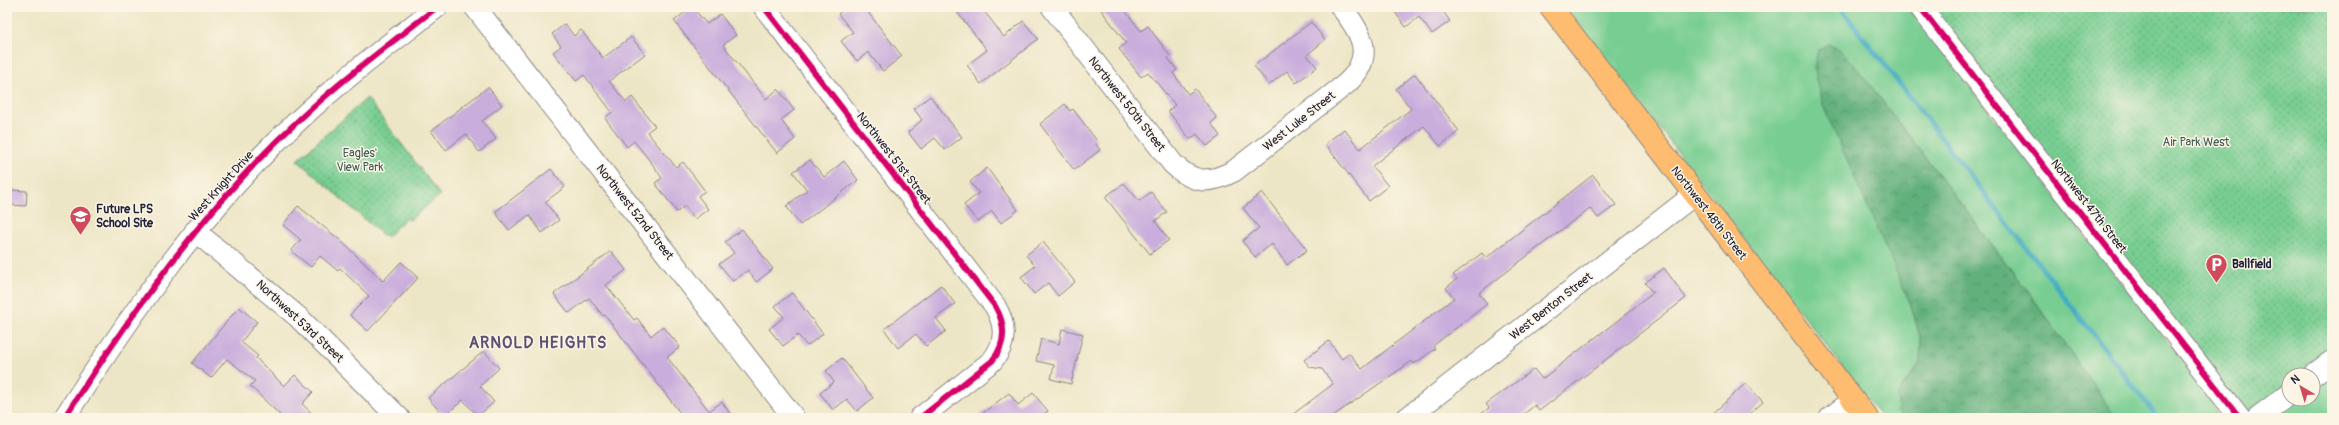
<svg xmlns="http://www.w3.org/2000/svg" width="2339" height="425" font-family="Pangolin,sans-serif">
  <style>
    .green { fill: #78ce92; stroke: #4d7866 }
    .forest { fill: url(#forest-crowns); stroke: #426a5c }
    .park { fill: url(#park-dots); stroke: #4d7866 }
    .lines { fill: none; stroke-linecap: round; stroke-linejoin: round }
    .stream { stroke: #42acc2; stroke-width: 5 }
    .building { fill: #c9addd }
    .minor-casing { stroke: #888480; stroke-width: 23 }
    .major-casing { stroke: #888480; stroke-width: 24 }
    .minor { stroke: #fff; stroke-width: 21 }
    .major { stroke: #fdbc70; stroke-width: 22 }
    .cycleway-casing { stroke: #fcf5e5; stroke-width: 8 }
    .cycleway { stroke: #d6006c; stroke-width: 6 }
    .labels { text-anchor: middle; stroke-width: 3; stroke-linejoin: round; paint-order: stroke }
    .street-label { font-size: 12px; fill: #22223b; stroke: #fcf5e5 }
    .park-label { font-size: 12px; fill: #405e59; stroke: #fcf5e5 }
    .poi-label { font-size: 12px; font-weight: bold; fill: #22223b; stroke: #fcf5e5; text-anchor: start }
    .district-label { font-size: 16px; font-weight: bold; letter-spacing: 1px; fill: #5c5374; stroke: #fcf5e5 }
  </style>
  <defs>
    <pattern id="forest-crowns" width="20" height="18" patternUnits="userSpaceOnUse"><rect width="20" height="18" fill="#62b17c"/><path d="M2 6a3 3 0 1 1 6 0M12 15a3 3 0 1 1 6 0" fill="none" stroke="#509067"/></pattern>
    <pattern id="park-dots" width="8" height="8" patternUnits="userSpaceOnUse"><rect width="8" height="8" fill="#78ce92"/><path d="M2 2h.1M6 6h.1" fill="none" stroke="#62a778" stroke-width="1.8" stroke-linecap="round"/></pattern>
  </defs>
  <rect width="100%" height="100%" fill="#fcf5e5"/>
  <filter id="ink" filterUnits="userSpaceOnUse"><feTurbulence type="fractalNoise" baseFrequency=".025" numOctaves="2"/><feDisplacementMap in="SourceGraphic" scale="8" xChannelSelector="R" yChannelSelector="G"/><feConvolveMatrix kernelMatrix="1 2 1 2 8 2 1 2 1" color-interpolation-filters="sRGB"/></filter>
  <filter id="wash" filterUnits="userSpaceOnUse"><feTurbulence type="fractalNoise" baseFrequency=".012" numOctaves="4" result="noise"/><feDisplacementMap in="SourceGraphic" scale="16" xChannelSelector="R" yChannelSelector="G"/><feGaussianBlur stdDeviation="0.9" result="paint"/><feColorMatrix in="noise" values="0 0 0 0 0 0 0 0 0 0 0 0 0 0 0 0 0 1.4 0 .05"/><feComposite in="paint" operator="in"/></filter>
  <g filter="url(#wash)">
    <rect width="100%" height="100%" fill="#ede6c6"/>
    <path class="green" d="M 1566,7 L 1908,7 L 2208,394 L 2214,405 L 2217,418 L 2116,418 L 2035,301 L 1860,72 L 1911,305 L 1921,340 L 1920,363 L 1906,382 L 1898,410 L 1903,418 L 1882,418 Z
      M 2332,372 L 2332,418 L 2272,418 L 2297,399 L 2313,399 L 2313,387 Z"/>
    <path class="forest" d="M 1828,44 L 1839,49 L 1860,72 L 2035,301 L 2116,418 L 1903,418 L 1898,410 L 1898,394 L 1920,363 L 1921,340 L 1911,305 L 1824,108 L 1814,67 L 1818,50 Z"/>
    <path class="park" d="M 1920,7 L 2332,7 L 2332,361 L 2313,375 L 2289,375 L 2289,394 L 2240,418 Z
      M 367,98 L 440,195 L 410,220 L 406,218 L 386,238 L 297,160 Z"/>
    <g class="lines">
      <path class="stream" d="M 1840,7 L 2158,418"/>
    </g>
    <g id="blocks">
      <path class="building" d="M 692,7 L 707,24 L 720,14 L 736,35 L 723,45 L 766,99 L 778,89 L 794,110 L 781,120 L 795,139 L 777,153 L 674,21 Z
        M 847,7 L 864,7 L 902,56 L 883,71 L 868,52 L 857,61 L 841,41 L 853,32 L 838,14 Z
        M 953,7 L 981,7 L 1004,37 L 1023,21 L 1038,39 L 981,84 L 967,65 L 987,50 Z
        M 1099,7 L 1122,7 L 1141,31 L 1148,26 L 1170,56 L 1168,58 L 1177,70 L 1173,73 L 1188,94 L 1195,89 L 1217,118 L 1211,123 L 1220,136 L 1207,146 L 1197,134 L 1190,139 L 1168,111 L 1175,105 L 1148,72 L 1141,77 L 1119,49 L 1126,43 Z
        M 1391,7 L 1440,7 L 1450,21 L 1432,34 L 1419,17 L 1406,27 Z
        M 1311,22 L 1325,40 L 1307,55 L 1317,67 L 1296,83 L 1287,71 L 1269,85 L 1254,66 Z
        M 565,24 L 574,36 L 581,30 L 603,58 L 631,37 L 645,54 L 609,81 L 626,102 L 632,97 L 655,126 L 647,132 L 676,167 L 683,162 L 705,191 L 698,196 L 708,209 L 695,219 L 685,206 L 677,212 L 655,183 L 662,178 L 653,165 L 634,141 L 627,147 L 605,118 L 612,112 L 584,75 L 576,81 L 553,52 L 561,46 L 552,34 Z
        M 1415,74 L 1459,131 L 1440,146 L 1424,126 L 1390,152 L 1372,166 L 1388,186 L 1369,201 L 1325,144 L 1344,129 L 1360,149 L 1411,109 L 1396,89 Z
        M 488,87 L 502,105 L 482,121 L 496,139 L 479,152 L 466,134 L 446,150 L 431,131 Z
        M 930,96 L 962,137 L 945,150 L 935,138 L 921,149 L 908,132 L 922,120 L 914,109 Z
        M 1065,104 L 1070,111 L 1073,109 L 1097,141 L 1095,143 L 1100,150 L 1074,170 L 1040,124 Z
        M 810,160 L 824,177 L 844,161 L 858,180 L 800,225 L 786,206 L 807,190 L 793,172 Z
        M 987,168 L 1018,210 L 1001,223 L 992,211 L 978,222 L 964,205 L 979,193 L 970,182 Z
        M 551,169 L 565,187 L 545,202 L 559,220 L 542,233 L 529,215 L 509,230 L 495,212 Z
        M 1593,175 L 1616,205 L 1598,218 L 1590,208 L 1479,293 L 1487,304 L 1433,346 L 1435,349 L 1414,364 L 1412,361 L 1330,418 L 1288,418 L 1333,384 L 1322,369 L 1310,367 L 1304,360 L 1329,341 L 1342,359 L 1349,353 L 1362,369 L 1454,298 L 1446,288 L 1457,279 L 1453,275 L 1482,253 L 1486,258 Z
        M 1124,183 L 1139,201 L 1151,192 L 1167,212 L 1155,221 L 1169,240 L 1150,254 L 1105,197 Z
        M 11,190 L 27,191 L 26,206 L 10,205 Z
        M 1262,192 L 1307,250 L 1287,265 L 1272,244 L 1255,257 L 1242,241 L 1259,228 L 1243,208 Z
        M 298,206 L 340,240 L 383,281 L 401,262 L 418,278 L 368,331 L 350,315 L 369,296 L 340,268 L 338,271 L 320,256 L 311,267 L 291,251 L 301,240 L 283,225 Z
        M 742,229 L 773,269 L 756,282 L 748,270 L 733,281 L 719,264 L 734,253 L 725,242 Z
        M 1043,242 L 1075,282 L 1058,296 L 1048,283 L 1034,294 L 1021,277 L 1035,266 L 1026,255 Z
        M 611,251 L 626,270 L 606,285 L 634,320 L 637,318 L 651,336 L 663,326 L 680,347 L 667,357 L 709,411 L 722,402 L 733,418 L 684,418 L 605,315 L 603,316 L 589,298 L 569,313 L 554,294 Z
        M 1664,268 L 1686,298 L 1539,411 L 1535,405 L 1519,418 L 1476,418 L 1489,408 L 1486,404 L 1534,369 L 1542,379 L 1653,293 L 1645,283 Z
        M 941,285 L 955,304 L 936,318 L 946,331 L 926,346 L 916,334 L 898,348 L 884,329 Z
        M 792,293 L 823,334 L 807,346 L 798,335 L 783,346 L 769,329 L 784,317 L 775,306 Z
        M 239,307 L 257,322 L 241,342 L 258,356 L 256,358 L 284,386 L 295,375 L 313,392 L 302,404 L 317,418 L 283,418 L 250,386 L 255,381 L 227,359 L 211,378 L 192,363 Z
        M 1062,329 L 1083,334 L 1071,384 L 1051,379 L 1054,365 L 1036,361 L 1041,339 L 1059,344 Z
        M 484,351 L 499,368 L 480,386 L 494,402 L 478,416 L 463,400 L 444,416 L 428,398 Z
        M 842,358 L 873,398 L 857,411 L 847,399 L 833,410 L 820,393 L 834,382 L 826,371 Z
        M 1746,383 L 1763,402 L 1745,418 L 1708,418 Z
        M 1009,393 L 1018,405 L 1033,393 L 1048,411 L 1039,418 L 976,418 Z"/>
    </g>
  </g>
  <g filter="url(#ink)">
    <use href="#blocks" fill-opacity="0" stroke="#888480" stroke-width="1"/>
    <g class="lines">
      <defs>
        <path id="minor" d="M 475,7 L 794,418
          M 764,7 L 995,306 C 1006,325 1007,343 992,361 L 920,418
          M 1052,7 L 1173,164 C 1194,184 1209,184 1234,171 L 1346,84 C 1376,57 1362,33 1341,7
          M 1920,7 L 2240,418
          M 195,231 L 298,317 L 399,418
          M 2313,375 L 2332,361
          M 64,418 C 134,310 206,205 301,118 C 344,78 391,43 437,7
          M 1407,418 L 1695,194
          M 1830,418 L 1853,400
          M 2257,418 L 2289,394"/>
        <path id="major" d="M 1551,7 L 1867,418"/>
      </defs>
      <use href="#minor" class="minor-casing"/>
      <use href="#major" class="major-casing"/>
      <use href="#minor" class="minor"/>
      <use href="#major" class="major"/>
      <defs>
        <path id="cycleway" d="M 764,7 L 995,306 C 1006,325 1007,343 992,361 L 920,418
          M 1920,7 L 2240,418
          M 64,418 C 134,310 206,205 301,118 C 344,78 391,43 437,7"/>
      </defs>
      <use href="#cycleway" class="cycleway-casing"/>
      <use href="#cycleway" class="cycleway"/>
    </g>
  </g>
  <defs>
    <symbol id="school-pin" viewBox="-11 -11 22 30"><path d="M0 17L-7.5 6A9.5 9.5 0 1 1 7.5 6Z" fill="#d1495b" stroke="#fcf5e5"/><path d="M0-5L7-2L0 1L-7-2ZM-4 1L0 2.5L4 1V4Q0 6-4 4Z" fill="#fff"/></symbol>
    <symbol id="parking-pin" viewBox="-11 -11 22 30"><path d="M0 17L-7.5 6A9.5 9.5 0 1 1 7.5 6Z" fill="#d1495b" stroke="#fcf5e5"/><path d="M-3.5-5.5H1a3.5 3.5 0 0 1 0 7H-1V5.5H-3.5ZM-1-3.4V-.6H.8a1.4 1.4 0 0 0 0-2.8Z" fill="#fff"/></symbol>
  </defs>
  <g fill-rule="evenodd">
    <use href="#school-pin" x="68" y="204" width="25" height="34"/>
    <use href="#parking-pin" x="2204" y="252" width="25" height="34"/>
  </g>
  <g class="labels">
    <g class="street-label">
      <text transform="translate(1127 104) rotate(52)" y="4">Northwest 50th Street</text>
      <text transform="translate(1299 121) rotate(-38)" y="4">West Luke Street</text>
      <text transform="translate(894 158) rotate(52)" y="4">Northwest 51st Street</text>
      <text transform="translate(221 186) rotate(-48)" y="4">West Knight Drive</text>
      <text transform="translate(2089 206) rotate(52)" y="4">Northwest 47th Street</text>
      <text transform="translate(635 212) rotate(52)" y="4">Northwest 52nd Street</text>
      <text transform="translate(1709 213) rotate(52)" y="4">Northwest 48th Street</text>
      <text transform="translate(1551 306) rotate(-38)" y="4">West Benton Street</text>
      <text transform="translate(300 321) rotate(43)" y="4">Northwest 53rd Street</text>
    </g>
    <g class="park-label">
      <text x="2196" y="146">Air Park West</text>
      <text x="360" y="157">Eagles'<tspan x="360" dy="14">View Park</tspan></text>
    </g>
    <g class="poi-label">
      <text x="96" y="213">Future LPS<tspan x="96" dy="14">School Site</tspan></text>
      <text x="2232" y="268">Ballfield</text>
    </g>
    <g class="district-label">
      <text x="538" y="348">ARNOLD HEIGHTS</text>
    </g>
  </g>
  <rect width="2339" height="425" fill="none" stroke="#fcf5e5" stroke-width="24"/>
  <g transform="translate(2301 387) rotate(322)"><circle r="19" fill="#fcf5e5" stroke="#a5a1a1"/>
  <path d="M0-3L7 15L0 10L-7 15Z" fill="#d1495b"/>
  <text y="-6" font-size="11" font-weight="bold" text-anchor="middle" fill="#22223b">N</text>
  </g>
</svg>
